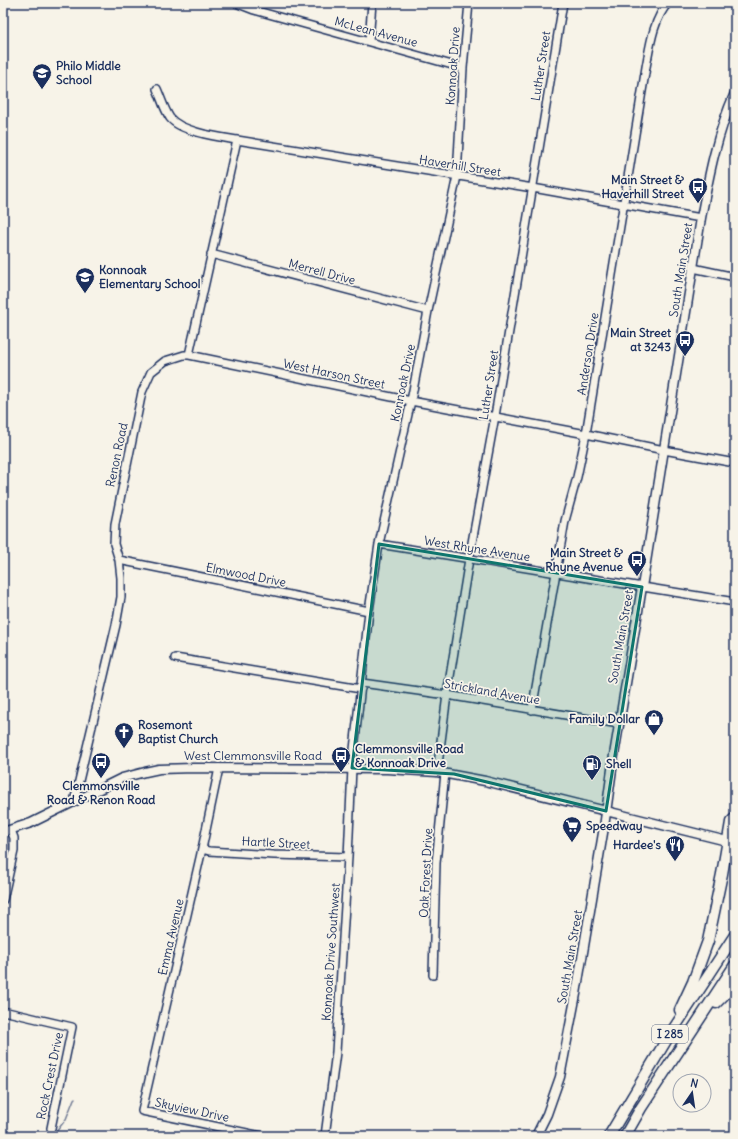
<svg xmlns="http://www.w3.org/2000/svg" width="738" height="1139" font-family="Delius,sans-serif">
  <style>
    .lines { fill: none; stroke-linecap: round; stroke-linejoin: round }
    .stream { stroke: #727c95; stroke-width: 1.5 }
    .minor-casing { stroke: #1b2f5e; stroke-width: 10 }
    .major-casing { stroke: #1b2f5e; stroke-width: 11 }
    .highway-casing { stroke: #1b2f5e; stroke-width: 13 }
    .minor { stroke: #f7f3e8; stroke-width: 7 }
    .major { stroke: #f7f3e8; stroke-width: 8 }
    .highway { stroke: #f7f3e8; stroke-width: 10 }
    .marked { fill: #0f766e; fill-opacity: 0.2; stroke: #0f766e; stroke-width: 3; stroke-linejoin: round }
    .labels { text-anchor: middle; stroke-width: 3.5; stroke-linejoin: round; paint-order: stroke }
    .shield { fill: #f7f3e8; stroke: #5d6a87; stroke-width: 1 }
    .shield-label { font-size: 11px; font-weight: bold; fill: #1b2f5e }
    .street-label { font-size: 12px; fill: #1b2f5e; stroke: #f7f3e8 }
    .poi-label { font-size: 12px; font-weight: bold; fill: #1b2f5e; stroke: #f7f3e8; text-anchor: start }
  </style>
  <rect width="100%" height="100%" fill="#f7f3e8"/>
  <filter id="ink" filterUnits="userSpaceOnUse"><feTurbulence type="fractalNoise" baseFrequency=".025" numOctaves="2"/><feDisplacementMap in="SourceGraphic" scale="8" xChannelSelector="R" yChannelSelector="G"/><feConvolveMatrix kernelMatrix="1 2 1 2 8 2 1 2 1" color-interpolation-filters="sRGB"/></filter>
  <g filter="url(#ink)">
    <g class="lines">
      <path class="stream" d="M 53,1136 L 66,1119 L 74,1099 L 75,1098"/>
      <defs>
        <path id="minor" d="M 236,3 L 254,10 L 463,68
          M 369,41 L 372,3
          M 157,89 C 161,98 164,109 170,118 C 181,132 219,137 237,140 L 533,188 L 701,218
          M 211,254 L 428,311
          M 693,268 L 735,277
          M 189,355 L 237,140
          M 379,544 L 735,602
          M 119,560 L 369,611
          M 175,658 L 361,689
          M 362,683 L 447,695 L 619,724
          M 532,710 L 565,521 L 577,477 L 586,434 L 646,67 C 650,46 653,20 668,3
          M 219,768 L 202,849 L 142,1111 L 262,1136
          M 437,772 L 447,695 L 469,559 L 495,416 L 563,3
          M 74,802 L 116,625 L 121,597 L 121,578 L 119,560 L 114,544 L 115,524 L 142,392 L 151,372 L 165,361 L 184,355 L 189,355 L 411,401 L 586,434 L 664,450 L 735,463
          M 202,849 L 209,851 L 274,855 L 348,857
          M 3,900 L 14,851 L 14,838 L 11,830
          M 433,975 L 436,863 L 445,773
          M 3,1011 L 72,1027 L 51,1128
          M 325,1136 L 336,1052 L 338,1019 L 348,857 L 352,768 L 369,611 L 379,544 L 411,401 L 428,311 L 457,176 L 463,68 L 469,3"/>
        <path id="major" d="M 3,832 L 31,823 L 122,778 L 145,772 L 159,769 L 193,768 L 387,769 L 437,772 L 485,781 L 735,843
          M 536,1136 L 547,1114 L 560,1077 L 576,994 L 604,827 L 614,755 L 642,587 L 701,218 C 709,175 717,133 735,93"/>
        <path id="highway" d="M 716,1003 L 735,984
          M 680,1010 L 693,982 L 708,941 L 722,874 L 730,828 L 731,822 L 735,818
          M 609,1136 L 667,1039 L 735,935
          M 625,1136 L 641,1108 L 735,965"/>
      </defs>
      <use href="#minor" class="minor-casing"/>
      <use href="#major" class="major-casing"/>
      <use href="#highway" class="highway-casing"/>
      <use href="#minor" class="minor"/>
      <use href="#major" class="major"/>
      <use href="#highway" class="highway"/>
    </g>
  </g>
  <path class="marked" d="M 379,544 L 642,587 L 606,811 L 454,774 L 352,768 Z"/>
  <defs>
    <symbol id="school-pin" viewBox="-11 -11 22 30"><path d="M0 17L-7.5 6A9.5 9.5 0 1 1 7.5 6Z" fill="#1b2f5e" stroke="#f7f3e8"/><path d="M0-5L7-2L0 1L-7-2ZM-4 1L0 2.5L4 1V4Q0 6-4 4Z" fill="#fff"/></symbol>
    <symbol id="bus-pin" viewBox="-11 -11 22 30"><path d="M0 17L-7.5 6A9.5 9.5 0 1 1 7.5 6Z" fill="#1b2f5e" stroke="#f7f3e8"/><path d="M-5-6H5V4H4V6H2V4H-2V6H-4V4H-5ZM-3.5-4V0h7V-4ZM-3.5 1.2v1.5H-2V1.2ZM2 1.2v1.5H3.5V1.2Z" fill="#fff"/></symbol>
    <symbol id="shop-pin" viewBox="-11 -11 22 30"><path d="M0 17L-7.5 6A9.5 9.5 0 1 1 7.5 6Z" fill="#1b2f5e" stroke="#f7f3e8"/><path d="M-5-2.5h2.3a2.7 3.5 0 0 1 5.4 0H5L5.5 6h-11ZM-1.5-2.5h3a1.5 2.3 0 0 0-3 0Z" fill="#fff"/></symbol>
    <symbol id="church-pin" viewBox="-11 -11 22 30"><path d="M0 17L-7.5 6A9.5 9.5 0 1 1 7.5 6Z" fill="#1b2f5e" stroke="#f7f3e8"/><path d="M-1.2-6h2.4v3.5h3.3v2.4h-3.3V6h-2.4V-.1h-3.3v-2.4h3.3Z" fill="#fff"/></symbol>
    <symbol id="fuel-pin" viewBox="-11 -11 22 30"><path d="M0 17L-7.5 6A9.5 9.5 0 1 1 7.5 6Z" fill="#1b2f5e" stroke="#f7f3e8"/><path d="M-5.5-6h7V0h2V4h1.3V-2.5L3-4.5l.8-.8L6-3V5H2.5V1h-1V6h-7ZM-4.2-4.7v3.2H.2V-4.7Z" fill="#fff"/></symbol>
    <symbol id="supermarket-pin" viewBox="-11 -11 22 30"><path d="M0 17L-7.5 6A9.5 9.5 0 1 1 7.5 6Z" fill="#1b2f5e" stroke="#f7f3e8"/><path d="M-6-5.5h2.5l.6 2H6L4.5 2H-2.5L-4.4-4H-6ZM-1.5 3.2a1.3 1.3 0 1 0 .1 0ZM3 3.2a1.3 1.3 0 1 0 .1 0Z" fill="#fff"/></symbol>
    <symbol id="restaurant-pin" viewBox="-11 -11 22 30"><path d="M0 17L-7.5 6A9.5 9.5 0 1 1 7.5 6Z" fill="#1b2f5e" stroke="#f7f3e8"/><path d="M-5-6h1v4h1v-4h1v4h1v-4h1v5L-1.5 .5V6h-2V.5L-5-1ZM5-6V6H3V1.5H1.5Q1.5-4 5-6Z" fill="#fff"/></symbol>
  </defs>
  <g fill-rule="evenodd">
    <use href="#school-pin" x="31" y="62" width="22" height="30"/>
    <use href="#bus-pin" x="687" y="176" width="22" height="30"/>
    <use href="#school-pin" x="74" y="266" width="22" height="30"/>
    <use href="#bus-pin" x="674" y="329" width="22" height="30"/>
    <use href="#bus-pin" x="626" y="549" width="22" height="30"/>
    <use href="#shop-pin" x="643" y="708" width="22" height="30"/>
    <use href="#church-pin" x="113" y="721" width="22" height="30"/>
    <use href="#bus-pin" x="330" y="745" width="22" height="30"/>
    <use href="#bus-pin" x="90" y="751" width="22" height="30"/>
    <use href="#fuel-pin" x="581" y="753" width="22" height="30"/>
    <use href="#supermarket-pin" x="561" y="815" width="22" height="30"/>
    <use href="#restaurant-pin" x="664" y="834" width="22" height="30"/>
  </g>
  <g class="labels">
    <rect class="shield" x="652" y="1025" width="36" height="18" rx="3"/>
    <g class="shield-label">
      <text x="670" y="1038">I 285</text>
    </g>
    <g class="street-label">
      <text transform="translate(376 32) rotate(15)" y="4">McLean Avenue</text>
      <text transform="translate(453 66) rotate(-86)" y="4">Konnoak Drive</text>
      <text transform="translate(541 66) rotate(-81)" y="4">Luther Street</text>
      <text transform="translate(460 166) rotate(9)" y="4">Haverhill Street</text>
      <text transform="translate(681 270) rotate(-81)" y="4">South Main Street</text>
      <text transform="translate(322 272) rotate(15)" y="4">Merrell Drive</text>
      <text transform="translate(588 354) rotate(-81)" y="4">Anderson Drive</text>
      <text transform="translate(334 374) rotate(12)" y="4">West Harson Street</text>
      <text transform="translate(403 383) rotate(-78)" y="4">Konnoak Drive</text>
      <text transform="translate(489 385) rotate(-81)" y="4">Luther Street</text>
      <text transform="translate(117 455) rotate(-78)" y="4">Renon Road</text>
      <text transform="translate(477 549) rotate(9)" y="4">West Rhyne Avenue</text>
      <text transform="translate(246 575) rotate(11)" y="4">Elmwood Drive</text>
      <text transform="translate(621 637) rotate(-80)" y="4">South Main Street</text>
      <text transform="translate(492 692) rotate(10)" y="4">Strickland Avenue</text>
      <text x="253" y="760">West Clemmonsville Road</text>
      <text transform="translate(276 843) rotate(3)" y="4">Hartle Street</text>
      <text transform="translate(426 873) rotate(-87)" y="4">Oak Forest Drive</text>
      <text transform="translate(171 937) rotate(-77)" y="4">Emma Avenue</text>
      <text transform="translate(331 952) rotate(-86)" y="4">Konnoak Drive Southwest</text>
      <text transform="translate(570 957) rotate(-80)" y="4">South Main Street</text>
      <text transform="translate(50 1076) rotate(-78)" y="4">Rock Crest Drive</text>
      <text transform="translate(192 1110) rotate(12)" y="4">Skyview Drive</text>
    </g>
    <g class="poi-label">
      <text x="56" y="70">Philo Middle<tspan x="56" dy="14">School</tspan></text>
      <text x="684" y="184" text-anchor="end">Main Street &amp;<tspan x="684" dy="14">Haverhill Street</tspan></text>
      <text x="99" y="274">Konnoak<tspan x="99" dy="14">Elementary School</tspan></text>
      <text x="671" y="337" text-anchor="end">Main Street<tspan x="671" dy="14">at 3243</tspan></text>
      <text x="623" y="557" text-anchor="end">Main Street &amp;<tspan x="623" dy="14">Rhyne Avenue</tspan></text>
      <text x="640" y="723" text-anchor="end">Family Dollar</text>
      <text x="138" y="729">Rosemont<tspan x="138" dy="14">Baptist Church</tspan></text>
      <text x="355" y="753">Clemmonsville Road<tspan x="355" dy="14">&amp; Konnoak Drive</tspan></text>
      <text x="606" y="768">Shell</text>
      <text x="101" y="790" text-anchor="middle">Clemmonsville<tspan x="101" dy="14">Road &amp; Renon Road</tspan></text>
      <text x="586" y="830">Speedway</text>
      <text x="661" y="849" text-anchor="end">Hardee's</text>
    </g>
  </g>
  <rect width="738" height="1139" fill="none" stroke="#f7f3e8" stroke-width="16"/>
  <rect x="8" y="8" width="722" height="1123" fill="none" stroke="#1b2f5e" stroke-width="1.5" filter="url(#ink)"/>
  <g transform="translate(692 1093) rotate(13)"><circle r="19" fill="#f7f3e8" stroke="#9fa5b1"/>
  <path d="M0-3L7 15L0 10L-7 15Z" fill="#1b2f5e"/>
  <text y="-6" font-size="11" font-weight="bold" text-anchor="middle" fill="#1b2f5e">N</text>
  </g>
</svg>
